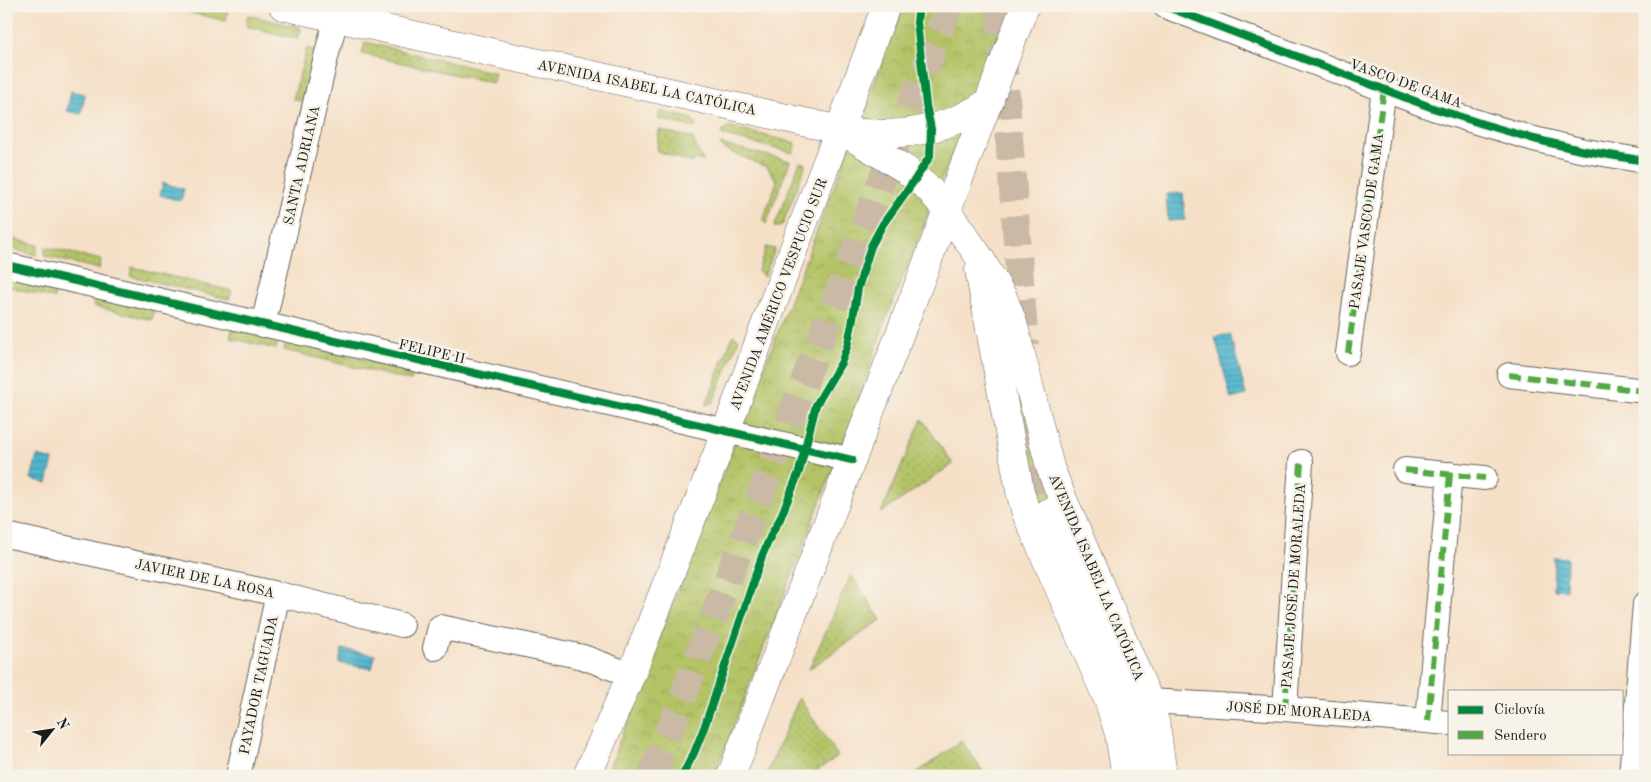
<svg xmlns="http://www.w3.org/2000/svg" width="1651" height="782" font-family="'Old Standard TT',serif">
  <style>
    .grass { fill: url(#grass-dots); stroke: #687041 }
    .park { fill: url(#park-crowns); stroke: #687041 }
    .water { fill: url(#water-rules); stroke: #366a75 }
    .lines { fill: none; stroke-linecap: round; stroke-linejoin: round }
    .motorway-tunnel { stroke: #cab9a5; stroke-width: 28; stroke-dasharray: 28 14; stroke-linecap: butt }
    .minor-casing { stroke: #686158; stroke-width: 26 }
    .secondary-casing { stroke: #686158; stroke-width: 29 }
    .primary-casing { stroke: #686158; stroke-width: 29 }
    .motorway-casing { stroke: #686158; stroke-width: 29 }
    .minor { stroke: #fff; stroke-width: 24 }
    .secondary { stroke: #fff; stroke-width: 28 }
    .primary { stroke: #fff; stroke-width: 28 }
    .motorway { stroke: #fff; stroke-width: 28 }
    .quiet { stroke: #52a943; stroke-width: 6; stroke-dasharray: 12 6; stroke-linecap: butt }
    .cycleway-casing { stroke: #f7f3e8; stroke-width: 11 }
    .cycleway { stroke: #00873e; stroke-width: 8 }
    .labels { text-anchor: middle; stroke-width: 5; stroke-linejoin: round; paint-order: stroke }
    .street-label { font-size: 14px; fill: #1c1c1c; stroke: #f7f3e8 }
  </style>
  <defs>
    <pattern id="grass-dots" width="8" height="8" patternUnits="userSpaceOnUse" patternTransform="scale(1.25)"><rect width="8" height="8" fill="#b3c366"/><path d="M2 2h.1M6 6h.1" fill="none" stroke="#99a758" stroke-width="1.8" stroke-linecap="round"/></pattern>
    <pattern id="park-crowns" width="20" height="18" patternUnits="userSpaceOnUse" patternTransform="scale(1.25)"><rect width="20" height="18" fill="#b3c366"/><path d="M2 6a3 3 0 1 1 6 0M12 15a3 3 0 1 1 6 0" fill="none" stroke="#99a758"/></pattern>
    <pattern id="water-rules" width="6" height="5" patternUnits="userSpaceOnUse" patternTransform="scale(1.25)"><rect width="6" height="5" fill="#50b7ce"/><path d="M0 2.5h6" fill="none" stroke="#4294a6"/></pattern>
  </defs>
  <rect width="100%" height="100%" fill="#f7f3e8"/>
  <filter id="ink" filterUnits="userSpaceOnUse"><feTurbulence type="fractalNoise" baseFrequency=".02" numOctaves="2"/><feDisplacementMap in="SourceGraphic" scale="10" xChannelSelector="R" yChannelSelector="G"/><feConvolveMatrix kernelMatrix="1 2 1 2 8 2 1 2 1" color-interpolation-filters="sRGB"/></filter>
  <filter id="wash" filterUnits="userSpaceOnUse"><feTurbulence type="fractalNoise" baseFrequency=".0096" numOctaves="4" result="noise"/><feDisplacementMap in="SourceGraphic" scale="20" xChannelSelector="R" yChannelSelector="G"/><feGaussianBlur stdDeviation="1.12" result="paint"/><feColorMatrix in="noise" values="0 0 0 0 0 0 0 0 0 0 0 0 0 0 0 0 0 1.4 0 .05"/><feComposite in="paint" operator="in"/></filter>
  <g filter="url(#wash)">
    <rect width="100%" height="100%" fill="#f5e0c7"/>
    <path class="grass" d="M 184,6 L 209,6 L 228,11 L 226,21 L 183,11 Z
      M 248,15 L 301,28 L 298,39 L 246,26 Z
      M 365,42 L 495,73 L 493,83 L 362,54 Z
      M 307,48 L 317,51 L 304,102 L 293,99 Z
      M 660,111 L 692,119 L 696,124 L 695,128 L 658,119 Z
      M 730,127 L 796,143 L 793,153 L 721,135 L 724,130 Z
      M 659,130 L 693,138 L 697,150 L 704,161 L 694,159 L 693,163 L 657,151 Z
      M 720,144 L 790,161 L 766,224 L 763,219 L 777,181 L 767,167 L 724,149 Z
      M 800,162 L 806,164 L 783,224 L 779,227 L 774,227 Z
      M 14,239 L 38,245 L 36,255 L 12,249 Z
      M 46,247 L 101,260 L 99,269 L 44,256 Z
      M 766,247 L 775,249 L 764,277 L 758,271 Z
      M 132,267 L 232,291 L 229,299 L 130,276 Z
      M 6,275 L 56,287 L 54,298 L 6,286 Z
      M 95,297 L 154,310 L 152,320 L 93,306 Z
      M 994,302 L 1054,504 L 1037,512 Z
      M 232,329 L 278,340 L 276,349 L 230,338 Z
      M 733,335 L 739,339 L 713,402 L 706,405 Z
      M 286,341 L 414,371 L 411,381 L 284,350 Z
      M 922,419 L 953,464 L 881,513 Z
      M 851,575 L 881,620 L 809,669 Z
      M 799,698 L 838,756 L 809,776 L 766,776 Z
      M 962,741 L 986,776 L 912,776 Z"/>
    <path class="park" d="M 904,6 L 1009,6 L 988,65 L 886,319 L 851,422 L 714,776 L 606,776 Z"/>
    <path class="water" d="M 71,91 L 85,94 L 81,114 L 67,111 Z
      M 163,183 L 184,189 L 181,201 L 160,195 Z
      M 1183,193 L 1185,220 L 1168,221 L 1166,194 Z
      M 1230,334 L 1246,395 L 1231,399 L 1215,337 Z
      M 37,456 L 53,460 L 47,483 L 31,479 Z
      M 1554,557 L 1567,558 L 1566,590 L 1553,589 Z
      M 342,649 L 375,655 L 372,669 L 339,663 Z"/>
  </g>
  <g filter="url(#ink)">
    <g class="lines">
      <path class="motorway-tunnel" d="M 999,6 L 1025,346
        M 1031,424 L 1035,479 L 1039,495 L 1047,513
        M 652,776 L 949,6"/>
      <defs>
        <path id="minor" d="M 1165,6 L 1433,108 L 1483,124 L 1534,139 L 1580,150 L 1645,161
          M 6,265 L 852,460
          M 263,325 L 324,65 L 339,6
          M 1348,353 L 1384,89
          M 1509,375 L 1645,391
          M 1405,470 L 1485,478
          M 6,535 L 278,594 L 402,625
          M 435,648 L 440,627 L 583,657 L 631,675
          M 1149,701 L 1285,709 L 1450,723
          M 1285,709 L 1301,462
          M 1428,721 L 1450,474
          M 238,776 L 278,594
          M 1631,776 L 1645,604"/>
        <path id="secondary" d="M 283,6 L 840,130 L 905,169 L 930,190 L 947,211 L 980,258 L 1003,297 L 1013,323 L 1050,467 L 1057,485 L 1149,701 L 1156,725 L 1163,776
          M 979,270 L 1020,491 L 1026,513 L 1109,702 L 1119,734 L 1126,776"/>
        <path id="primary" d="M 840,130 C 893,139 945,133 990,101
          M 587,776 L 631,675 L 726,431 L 771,309 L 886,6
          M 731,776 L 1025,6"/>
        <path id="motorway" d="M 1047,513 L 1123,694 L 1137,730 L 1144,776"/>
      </defs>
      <use href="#minor" class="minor-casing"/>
      <use href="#secondary" class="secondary-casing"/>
      <use href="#primary" class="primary-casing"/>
      <use href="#motorway" class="motorway-casing"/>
      <use href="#minor" class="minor"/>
      <use href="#secondary" class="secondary"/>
      <use href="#primary" class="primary"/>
      <use href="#motorway" class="motorway"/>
      <path class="quiet" d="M 1348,353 L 1384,89
        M 1509,375 L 1645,391
        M 1405,470 L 1485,478
        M 1285,709 L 1301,462
        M 1428,721 L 1450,474"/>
      <defs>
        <path id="cycleway" d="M 1165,6 L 1433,108 L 1483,124 L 1534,139 L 1580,150 L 1645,161
          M 6,265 L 852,460
          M 682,776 L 694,753 L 704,728 L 762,556 L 771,535 L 780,519 L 799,472 L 816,405 L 841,363 L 847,347 L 852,324 L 858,288 L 871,246 L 883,224 L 916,178 L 930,156 L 931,129 L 926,105 L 917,22 L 919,6"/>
      </defs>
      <use href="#cycleway" class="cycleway-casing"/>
      <use href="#cycleway" class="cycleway"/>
    </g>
  </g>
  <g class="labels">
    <g class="street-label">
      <text transform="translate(1406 83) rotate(20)" y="5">VASCO DE GAMA</text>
      <text transform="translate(647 87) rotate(12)" y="5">AVENIDA ISABEL LA CATÓLICA</text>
      <text transform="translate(301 165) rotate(-77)" y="5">SANTA ADRIANA</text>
      <text transform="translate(1366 221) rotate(-82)" y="5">PASAJE VASCO DE GAMA</text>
      <text transform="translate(778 294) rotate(-69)" y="5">AVENIDA AMÉRICO VESPUCIO SUR</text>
      <text transform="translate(432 351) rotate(13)" y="5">FELIPE II</text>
      <text transform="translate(1097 577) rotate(67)" y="5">AVENIDA ISABEL LA CATÓLICA</text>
      <text transform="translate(205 578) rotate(12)" y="5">JAVIER DE LA ROSA</text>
      <text transform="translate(1293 586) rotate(-86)" y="5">PASAJE JOSÉ DE MORALEDA</text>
      <text transform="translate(258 685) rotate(-78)" y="5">PAYADOR TAGUADA</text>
      <text transform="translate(1299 711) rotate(4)" y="5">JOSÉ DE MORALEDA</text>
    </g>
  </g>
  <rect width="1651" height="782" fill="none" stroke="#f7f3e8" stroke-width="25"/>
  <rect x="1448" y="690" width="175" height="65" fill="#f7f3e8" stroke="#9f9d96"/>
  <rect x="1458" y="706" width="25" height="8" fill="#00873e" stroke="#9f9d96"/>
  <text x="1494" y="714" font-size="15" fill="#1c1c1c">Ciclovía</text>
  <rect x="1458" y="731" width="25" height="8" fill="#52a943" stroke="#9f9d96"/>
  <text x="1494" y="740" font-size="15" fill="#1c1c1c">Sendero</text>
  <g transform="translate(52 730) rotate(60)" stroke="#f7f3e8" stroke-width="4" paint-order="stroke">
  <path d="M0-4L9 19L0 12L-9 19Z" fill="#1c1c1c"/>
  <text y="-8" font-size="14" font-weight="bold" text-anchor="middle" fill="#1c1c1c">N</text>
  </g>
</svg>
